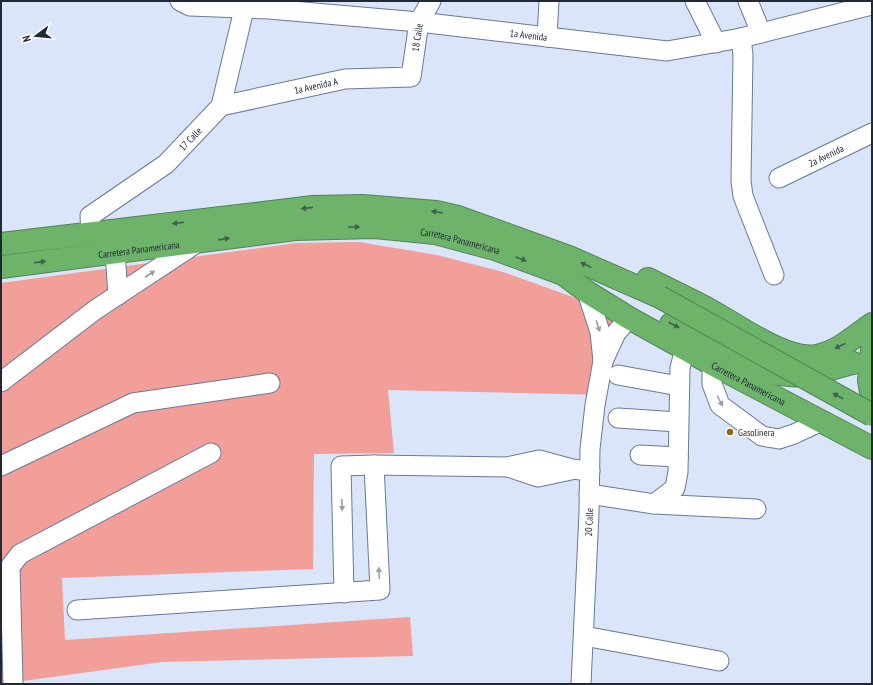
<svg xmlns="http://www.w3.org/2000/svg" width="873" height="685" font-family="'PT Sans Narrow',sans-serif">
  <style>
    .green { fill: #f29e99 }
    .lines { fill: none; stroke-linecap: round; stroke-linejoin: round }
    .minor-casing { stroke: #697997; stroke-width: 21 }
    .highway-casing { stroke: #538358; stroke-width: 24 }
    .minor { stroke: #fff; stroke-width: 19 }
    .highway { stroke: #6db46a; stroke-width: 22 }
    .highway-bridge-casing { stroke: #538358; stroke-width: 24; stroke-linecap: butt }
    .highway-bridge { stroke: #6db46a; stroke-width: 22 }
    .oneway { fill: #40614b }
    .oneway2 { fill: #9c9fa5 }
    .poi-dot { fill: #8f6a0e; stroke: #fff; stroke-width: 1.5 }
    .labels { text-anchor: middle; stroke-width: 3; stroke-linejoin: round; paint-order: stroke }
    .street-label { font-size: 10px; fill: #222936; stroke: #fff }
    .poi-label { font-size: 10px; fill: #222936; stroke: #fff; text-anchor: start }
  </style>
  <rect width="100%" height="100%" fill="#dae5fa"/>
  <path class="green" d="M 359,242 L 437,255 L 503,272 L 570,296 L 626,324 L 604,395 L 388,390 L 394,453 L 314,454 L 313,569 L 62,578 L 65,640 L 410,617 L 413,656 L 162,662 L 1,684 L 1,283 L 296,243 Z"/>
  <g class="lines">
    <defs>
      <g id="minor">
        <path id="s1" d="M 180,1 L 190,6 L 269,9 L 419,22 L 667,51 L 741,38 L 872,5"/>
        <path d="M 695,1 L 716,43"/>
        <path d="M 748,1 L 761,33"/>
        <path d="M 547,37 L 549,1"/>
        <path d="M 741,38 L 743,55 L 741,181 L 743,196 L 774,275"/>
        <path id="s2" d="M 221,106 L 345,79 L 411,77 L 419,22 L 431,1"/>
        <path id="s3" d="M 779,178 L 872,133"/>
        <path id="s4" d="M 91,233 L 90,216 L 166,164 L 221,106 L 246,1"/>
        <path d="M 115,252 L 118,295"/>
        <path d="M 587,292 L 600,332 L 603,361"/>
        <path d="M 712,364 L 712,384 L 720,405 L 762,436 L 779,439 L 794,434 L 822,421"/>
        <path d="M 618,375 L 679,386"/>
        <path d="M 1,382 L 95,310 L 198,242"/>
        <path d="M 618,418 L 678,422"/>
        <path d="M 640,455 L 678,457"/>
        <path d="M 1,466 L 133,403 L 270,383"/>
        <path d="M 508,467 L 538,477 L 571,470"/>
        <path d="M 589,494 L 654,504 L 675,488 L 678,472 L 680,368 L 685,349"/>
        <path d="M 654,504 L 756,509"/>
        <path d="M 344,593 L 341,466 L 374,465 L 507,467 L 539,460 L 572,469 L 590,471"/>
        <path d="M 77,610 L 380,590 L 374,465"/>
        <path d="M 584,636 L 719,661"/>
        <path d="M 13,684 L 10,567 L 20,554 L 211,453"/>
        <path id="s5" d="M 581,684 L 589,513 L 590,449 L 595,405 L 603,361 L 616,333 L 629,318"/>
      </g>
      <g id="highway">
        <path d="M 1,244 L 313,207 L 363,206 L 436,212 L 458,217 L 569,257 L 660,297"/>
        <path id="s6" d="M 1,267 L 295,229 L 375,227 L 435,233 L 495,249 L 563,274 L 587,292 L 629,318 L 712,364 L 872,448"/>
        <path d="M 648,279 C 668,289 689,299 708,309 C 736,324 785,361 816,356 C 838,352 855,336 872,324"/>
        <path d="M 671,324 C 713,347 761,383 812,374 C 826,371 839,366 853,363"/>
        <path d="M 872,349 L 869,380 L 872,398"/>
      </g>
    </defs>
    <use href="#minor" class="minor-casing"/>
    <use href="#highway" class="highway-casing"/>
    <use href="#minor" class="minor"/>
    <use href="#highway" class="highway"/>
    <defs>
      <path id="highway-bridge" d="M 660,297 L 872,415"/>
    </defs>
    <use href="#highway-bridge" class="highway-bridge-casing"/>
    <use href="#highway-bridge" class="highway-bridge"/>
  </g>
  <defs><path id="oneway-solid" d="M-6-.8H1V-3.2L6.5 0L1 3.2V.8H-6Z"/></defs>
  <g class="oneway">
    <use href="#oneway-solid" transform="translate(307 208) rotate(174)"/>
    <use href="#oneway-solid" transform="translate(437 212) rotate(-171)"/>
    <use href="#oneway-solid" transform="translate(178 223) rotate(173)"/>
    <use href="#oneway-solid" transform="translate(354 227)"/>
    <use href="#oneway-solid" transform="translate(224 239) rotate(-8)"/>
    <use href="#oneway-solid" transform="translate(521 259) rotate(20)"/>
    <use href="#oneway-solid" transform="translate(40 262) rotate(-7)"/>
    <use href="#oneway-solid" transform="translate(586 265) rotate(-156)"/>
    <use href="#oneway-solid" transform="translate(674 325) rotate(28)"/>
    <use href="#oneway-solid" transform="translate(840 346) rotate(154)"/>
    <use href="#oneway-solid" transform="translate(838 396) rotate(-151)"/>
  </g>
  <g class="oneway2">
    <use href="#oneway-solid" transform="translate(150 274) rotate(-33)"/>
    <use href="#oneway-solid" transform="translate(598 326) rotate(72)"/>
    <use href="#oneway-solid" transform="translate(720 401) rotate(62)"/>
    <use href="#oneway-solid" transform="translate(342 505) rotate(88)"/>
    <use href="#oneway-solid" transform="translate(379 573) rotate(-93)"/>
  </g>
  <circle class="poi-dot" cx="730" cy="432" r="4"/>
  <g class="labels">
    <g class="street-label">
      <text dy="4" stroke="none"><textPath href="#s1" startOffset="351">1a Avenida</textPath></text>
      <text dy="4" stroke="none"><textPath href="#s2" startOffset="233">18 Calle</textPath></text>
      <text dy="4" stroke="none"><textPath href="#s2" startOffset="97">1a Avenida A</textPath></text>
      <text dy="4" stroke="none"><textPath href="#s4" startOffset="144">17 Calle</textPath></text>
      <text dy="4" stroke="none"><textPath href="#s3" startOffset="52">2a Avenida</textPath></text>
      <text dy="4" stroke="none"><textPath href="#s6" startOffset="463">Carretera Panamericana</textPath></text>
      <text dy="4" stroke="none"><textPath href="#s6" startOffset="139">Carretera Panamericana</textPath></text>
      <text dy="4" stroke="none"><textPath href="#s6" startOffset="787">Carretera Panamericana</textPath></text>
      <text dy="4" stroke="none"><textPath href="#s5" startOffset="162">20 Calle</textPath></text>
    </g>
    <g class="poi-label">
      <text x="738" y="436">Gasolinera</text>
    </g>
  </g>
  <rect width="873" height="685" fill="none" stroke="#222936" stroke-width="4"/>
  <g transform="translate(36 36) rotate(254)" stroke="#ffffff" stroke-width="3" paint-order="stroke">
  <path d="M0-3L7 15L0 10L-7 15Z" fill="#222936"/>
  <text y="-6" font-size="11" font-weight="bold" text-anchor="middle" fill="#222936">N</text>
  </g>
</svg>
